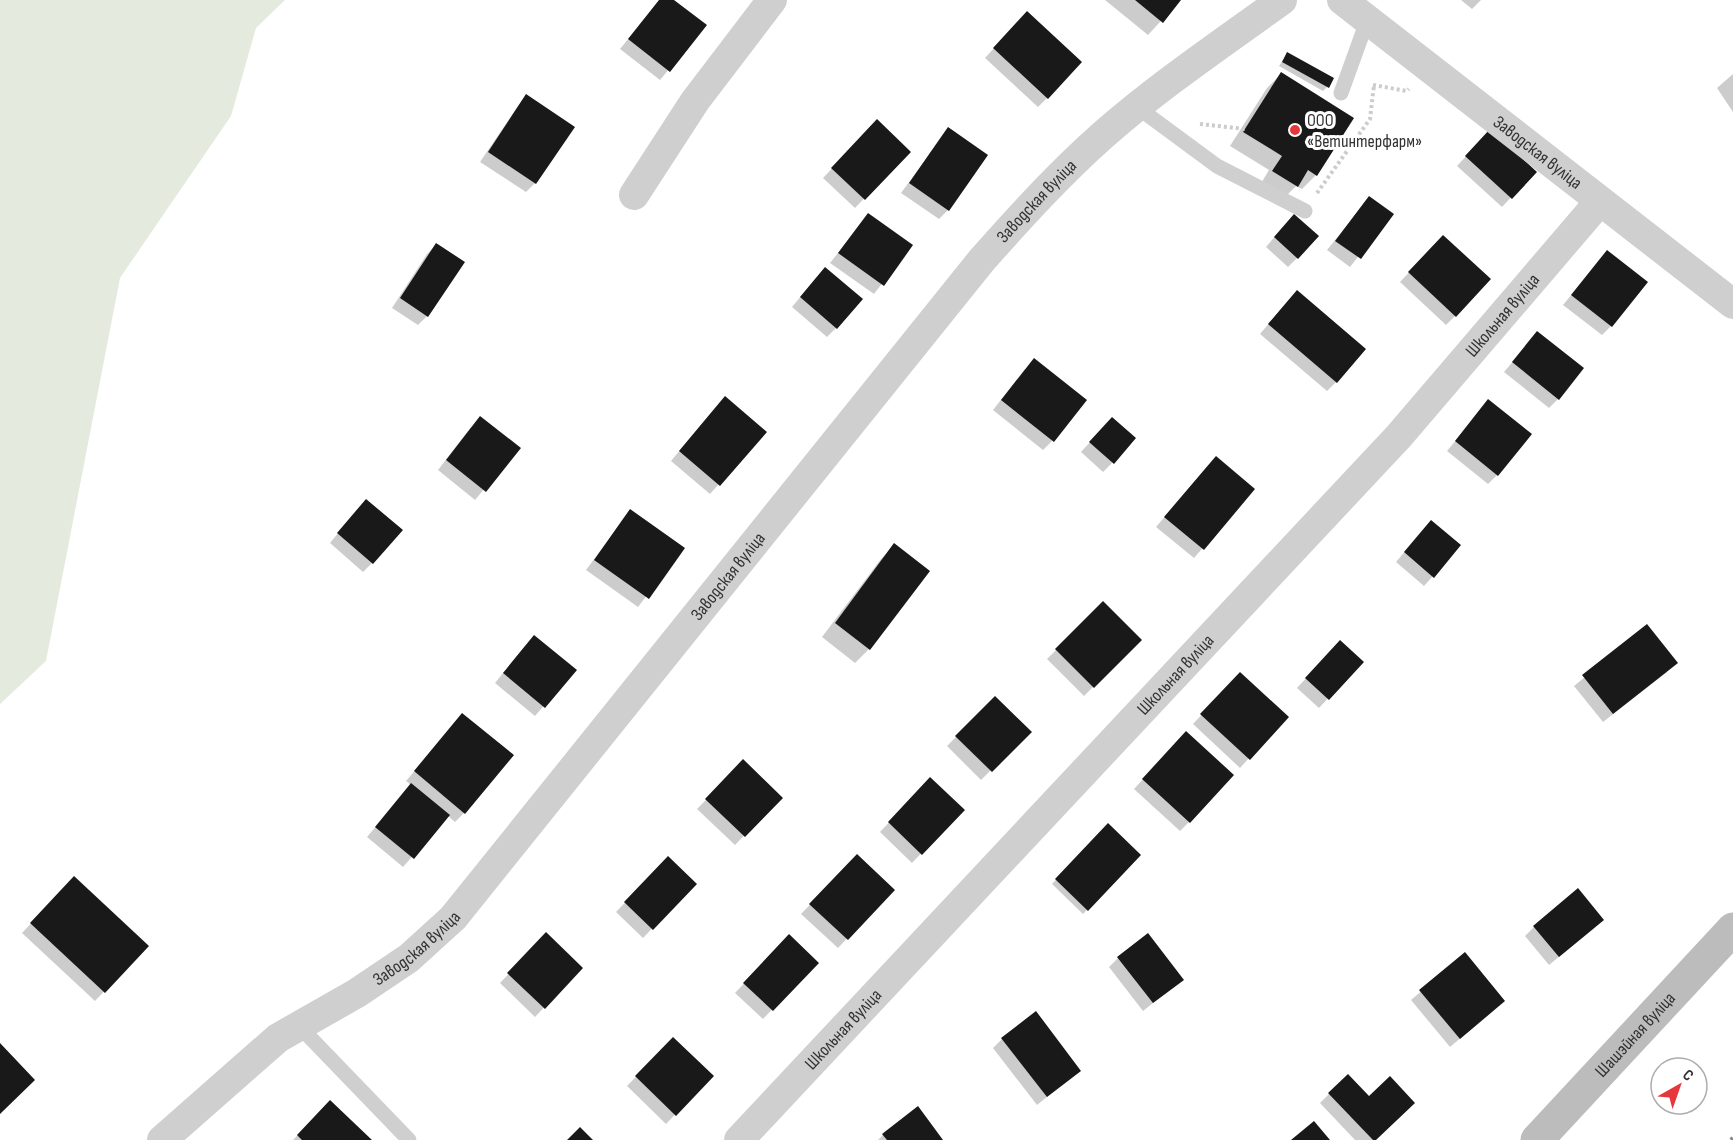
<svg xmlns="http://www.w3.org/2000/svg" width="1733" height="1140" font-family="'Sofia Sans Condensed',sans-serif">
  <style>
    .green { fill: #e4ebde }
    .shadow { fill: #0003 }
    .building { fill: #191919 }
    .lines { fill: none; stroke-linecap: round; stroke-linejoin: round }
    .path { stroke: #ccc; stroke-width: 4; stroke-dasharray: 3 3; stroke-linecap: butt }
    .service { stroke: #cfcfcf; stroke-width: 15 }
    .minor { stroke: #cfcfcf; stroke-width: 30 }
    .secondary { stroke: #bcbcbc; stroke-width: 33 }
    .rail { stroke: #878787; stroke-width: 4.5; stroke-dasharray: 6 4.5; stroke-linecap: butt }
    .poi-dot { fill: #e6373d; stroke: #fff; stroke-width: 2 }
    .labels { text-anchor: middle; stroke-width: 6; stroke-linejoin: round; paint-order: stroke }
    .poi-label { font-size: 18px; fill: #323232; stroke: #fff; text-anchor: start }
    .street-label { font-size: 18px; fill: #323232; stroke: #fff }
  </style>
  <rect width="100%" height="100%" fill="#fff"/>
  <path class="green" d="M 0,0 L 285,0 L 256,28 L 231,116 L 120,278 L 46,661 L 0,704 Z"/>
  <path class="shadow" d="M 660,0 L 672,0 L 705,26 L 660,80 L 620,49 Z
    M 1105,0 L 1180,0 L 1148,35 Z
    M 1461,0 L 1481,0 L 1472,9 Z
    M 1018,22 L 1047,98 L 1038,107 L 985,58 Z
    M 1287,54 L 1327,87 L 1323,91 L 1279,66 Z
    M 1281,74 L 1352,118 L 1316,175 L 1302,189 L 1296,186 L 1283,199 L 1260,185 L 1269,170 L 1230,146 L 1267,88 Z
    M 1733,74 L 1733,112 L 1717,88 Z
    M 527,96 L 535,183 L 526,192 L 480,162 L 518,106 Z
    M 948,129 L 948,210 L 939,219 L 901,193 Z
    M 868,130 L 909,152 L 855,208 L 823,178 Z
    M 1481,140 L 1535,172 L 1502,207 L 1457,166 Z
    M 1369,198 L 1392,214 L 1350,267 L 1327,250 Z
    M 868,215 L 911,246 L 874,294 L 830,263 Z
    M 1285,225 L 1297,258 L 1288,267 L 1266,247 Z
    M 436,245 L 427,316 L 418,325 L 392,308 L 427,254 Z
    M 1434,246 L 1455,316 L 1446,325 L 1400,282 Z
    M 1607,252 L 1611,326 L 1602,335 L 1563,305 Z
    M 816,278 L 836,328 L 827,337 L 792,307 Z
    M 1288,301 L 1336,382 L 1327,391 L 1260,334 Z
    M 1537,333 L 1558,399 L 1549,408 L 1504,372 Z
    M 1025,369 L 1052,441 L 1043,450 L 993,410 Z
    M 1488,401 L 1497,475 L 1488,484 L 1447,451 Z
    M 716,407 L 765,432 L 710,494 L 671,461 Z
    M 471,427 L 518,448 L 475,500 L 438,470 Z
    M 1103,428 L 1112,463 L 1103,472 L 1081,452 Z
    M 1207,467 L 1253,490 L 1194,558 L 1156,527 Z
    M 357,510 L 372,563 L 363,572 L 330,543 Z
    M 630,511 L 683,548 L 638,607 L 586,570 Z
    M 1422,531 L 1433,576 L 1424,586 L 1396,562 Z
    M 895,545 L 869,649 L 855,663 L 822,637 L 881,559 Z
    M 1103,603 L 1140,640 L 1084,696 L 1047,659 Z
    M 1647,626 L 1667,672 L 1603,722 L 1574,686 Z
    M 525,646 L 575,670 L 535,716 L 495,683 Z
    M 1331,651 L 1361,663 L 1319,708 L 1297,688 Z
    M 1231,683 L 1249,758 L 1240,768 L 1193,724 Z
    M 995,698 L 1029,732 L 981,780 L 947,746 Z
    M 462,715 L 464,813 L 455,822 L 448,816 L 403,867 L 367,837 L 411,785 L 406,781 Z
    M 1177,742 L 1189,822 L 1180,831 L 1134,789 Z
    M 743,762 L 780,798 L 735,845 L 697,809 Z
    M 930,779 L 963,810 L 912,863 L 880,832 Z
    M 1108,825 L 1139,855 L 1083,914 L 1052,884 Z
    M 857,856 L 893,890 L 838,948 L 801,914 Z
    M 668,858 L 695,884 L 643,938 L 616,912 Z
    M 65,887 L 147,946 L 95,1001 L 22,933 Z
    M 1534,927 L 1593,929 L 1549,965 L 1525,936 Z
    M 546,935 L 581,968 L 535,1017 L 500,983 Z
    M 789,936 L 817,963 L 763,1019 L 735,993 Z
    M 1465,954 L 1494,1010 L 1450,1047 L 1411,1000 Z
    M 1118,958 L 1182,980 L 1143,1011 L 1109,967 Z
    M 673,1039 L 712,1076 L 666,1124 L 627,1086 Z
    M 1002,1039 L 1079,1071 L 1037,1105 L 993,1048 Z
    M 1347,1076 L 1374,1140 L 1355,1140 L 1320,1103 Z
    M 330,1102 L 370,1140 L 293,1140 Z
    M 883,1135 L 941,1140 L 878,1140 Z"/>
  <path class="building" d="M 659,0 L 674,0 L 707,25 L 670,72 L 628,39 Z
    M 1135,0 L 1181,0 L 1163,23 Z
    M 1027,11 L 1082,62 L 1048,99 L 993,48 Z
    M 1287,52 L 1334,78 L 1329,88 L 1282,62 Z
    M 1281,72 L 1354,118 L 1317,176 L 1308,170 L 1298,187 L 1272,171 L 1282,156 L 1243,132 Z
    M 526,94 L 575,127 L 536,184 L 488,152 Z
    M 877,119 L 911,152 L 865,200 L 831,168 Z
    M 948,127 L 988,155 L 949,211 L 909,183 Z
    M 1490,129 L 1537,172 L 1512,199 L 1465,156 Z
    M 1369,196 L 1394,214 L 1361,259 L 1335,241 Z
    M 868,213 L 913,245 L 884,286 L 838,253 Z
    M 1294,214 L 1319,236 L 1298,259 L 1274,237 Z
    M 1443,235 L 1491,279 L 1456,317 L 1408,272 Z
    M 436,243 L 465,262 L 428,317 L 400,298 Z
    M 1607,250 L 1648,282 L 1612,327 L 1571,295 Z
    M 825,267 L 863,299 L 837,329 L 800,297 Z
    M 1297,290 L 1366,349 L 1337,383 L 1268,324 Z
    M 1537,331 L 1584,368 L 1559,400 L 1512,362 Z
    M 1034,358 L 1087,400 L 1054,442 L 1001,400 Z
    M 725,396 L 767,432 L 720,486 L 679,451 Z
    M 1488,399 L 1532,434 L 1498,476 L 1455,441 Z
    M 480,416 L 521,448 L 486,492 L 446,460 Z
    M 1112,417 L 1136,438 L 1114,464 L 1089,442 Z
    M 1216,456 L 1255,489 L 1204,550 L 1164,517 Z
    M 366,499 L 403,530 L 373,564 L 337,533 Z
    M 630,509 L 685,548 L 649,599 L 594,560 Z
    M 1431,520 L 1461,545 L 1434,578 L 1404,552 Z
    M 894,543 L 930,571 L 870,650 L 835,623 Z
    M 1103,601 L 1142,640 L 1094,688 L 1055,649 Z
    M 1647,624 L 1678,663 L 1613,714 L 1582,675 Z
    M 534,635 L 577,670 L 545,708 L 503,673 Z
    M 1340,640 L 1364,662 L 1329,700 L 1305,678 Z
    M 1240,672 L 1289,717 L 1250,760 L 1200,714 Z
    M 995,696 L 1032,732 L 992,772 L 955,736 Z
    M 462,713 L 514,755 L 465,814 L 414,771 Z
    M 1186,731 L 1234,775 L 1190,823 L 1142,779 Z
    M 743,759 L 783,798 L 745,837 L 705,799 Z
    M 930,777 L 965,810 L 922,855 L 888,822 Z
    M 411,783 L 450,815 L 414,859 L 375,827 Z
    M 1108,823 L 1141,855 L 1088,911 L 1055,879 Z
    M 857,854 L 895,890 L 848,940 L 809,904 Z
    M 668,856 L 697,884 L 653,930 L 624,902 Z
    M 74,876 L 149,946 L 105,993 L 30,923 Z
    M 1578,888 L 1604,920 L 1559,957 L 1533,926 Z
    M 546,932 L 583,968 L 545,1009 L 507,973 Z
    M 1148,933 L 1184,980 L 1153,1003 L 1117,957 Z
    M 789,934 L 819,963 L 773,1011 L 743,983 Z
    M 1465,952 L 1505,1001 L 1460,1039 L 1419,990 Z
    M 1036,1011 L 1081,1071 L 1047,1097 L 1001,1038 Z
    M 673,1037 L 714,1076 L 676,1116 L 635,1076 Z
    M 0,1043 L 35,1080 L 0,1114 Z
    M 1348,1074 L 1369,1096 L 1390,1076 L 1415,1103 L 1376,1140 L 1373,1140 L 1328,1093 Z
    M 330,1100 L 372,1140 L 302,1140 L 297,1135 Z
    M 918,1106 L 943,1140 L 887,1140 L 882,1134 Z
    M 1314,1121 L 1330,1140 L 1291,1140 Z
    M 580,1127 L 593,1140 L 567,1140 Z"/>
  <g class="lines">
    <path class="path" d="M 1373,85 L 1407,91 L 1409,89
      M 1200,124 L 1245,129
      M 1317,193 L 1370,119 L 1374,85"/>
    <path class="service" d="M 1341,93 L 1367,21
      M 1137,107 L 1217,166 L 1305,211
      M 299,1026 L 409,1140"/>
    <g class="minor">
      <path id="s1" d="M 1342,0 L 1733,304"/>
      <path d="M 634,195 L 695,101 L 772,0"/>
      <path id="s2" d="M 162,1140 L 278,1038 L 357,993 L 409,958 L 453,918 L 981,261 C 1020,217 1059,174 1103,135 C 1159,86 1221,44 1282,0"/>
      <path id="s3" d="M 739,1140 L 1399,436 L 1600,201"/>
    </g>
    <path class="secondary" id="s4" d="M 1537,1140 L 1733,929"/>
    <path class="rail" d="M 1731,1140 L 1733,1138"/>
  </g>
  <circle class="poi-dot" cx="1295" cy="130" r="6"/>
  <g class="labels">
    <g class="poi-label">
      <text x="1307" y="126">ООО<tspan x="1307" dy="21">«Ветинтерфарм»</tspan></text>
    </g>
    <g class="street-label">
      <text dy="6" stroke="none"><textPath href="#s1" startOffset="248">Заводская вуліца</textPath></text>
      <text dy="6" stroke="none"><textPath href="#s2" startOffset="1292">Заводская вуліца</textPath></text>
      <text dy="6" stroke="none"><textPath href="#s3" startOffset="1124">Школьная вуліца</textPath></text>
      <text dy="6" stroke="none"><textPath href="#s2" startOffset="806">Заводская вуліца</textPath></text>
      <text dy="6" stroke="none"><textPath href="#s3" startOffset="638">Школьная вуліца</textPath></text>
      <text dy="6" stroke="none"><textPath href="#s2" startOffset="320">Заводская вуліца</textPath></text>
      <text dy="6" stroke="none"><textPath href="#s3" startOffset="152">Школьная вуліца</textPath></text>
      <text dy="6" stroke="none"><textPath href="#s4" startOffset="144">Шашэйная вуліца</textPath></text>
    </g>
  </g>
  <g transform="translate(1679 1086) rotate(40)"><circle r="28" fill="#ffffff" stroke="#adadad" stroke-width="1.5"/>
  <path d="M0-4.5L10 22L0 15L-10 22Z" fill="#e6373d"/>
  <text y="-9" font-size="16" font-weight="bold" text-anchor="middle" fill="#323232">С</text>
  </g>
</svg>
